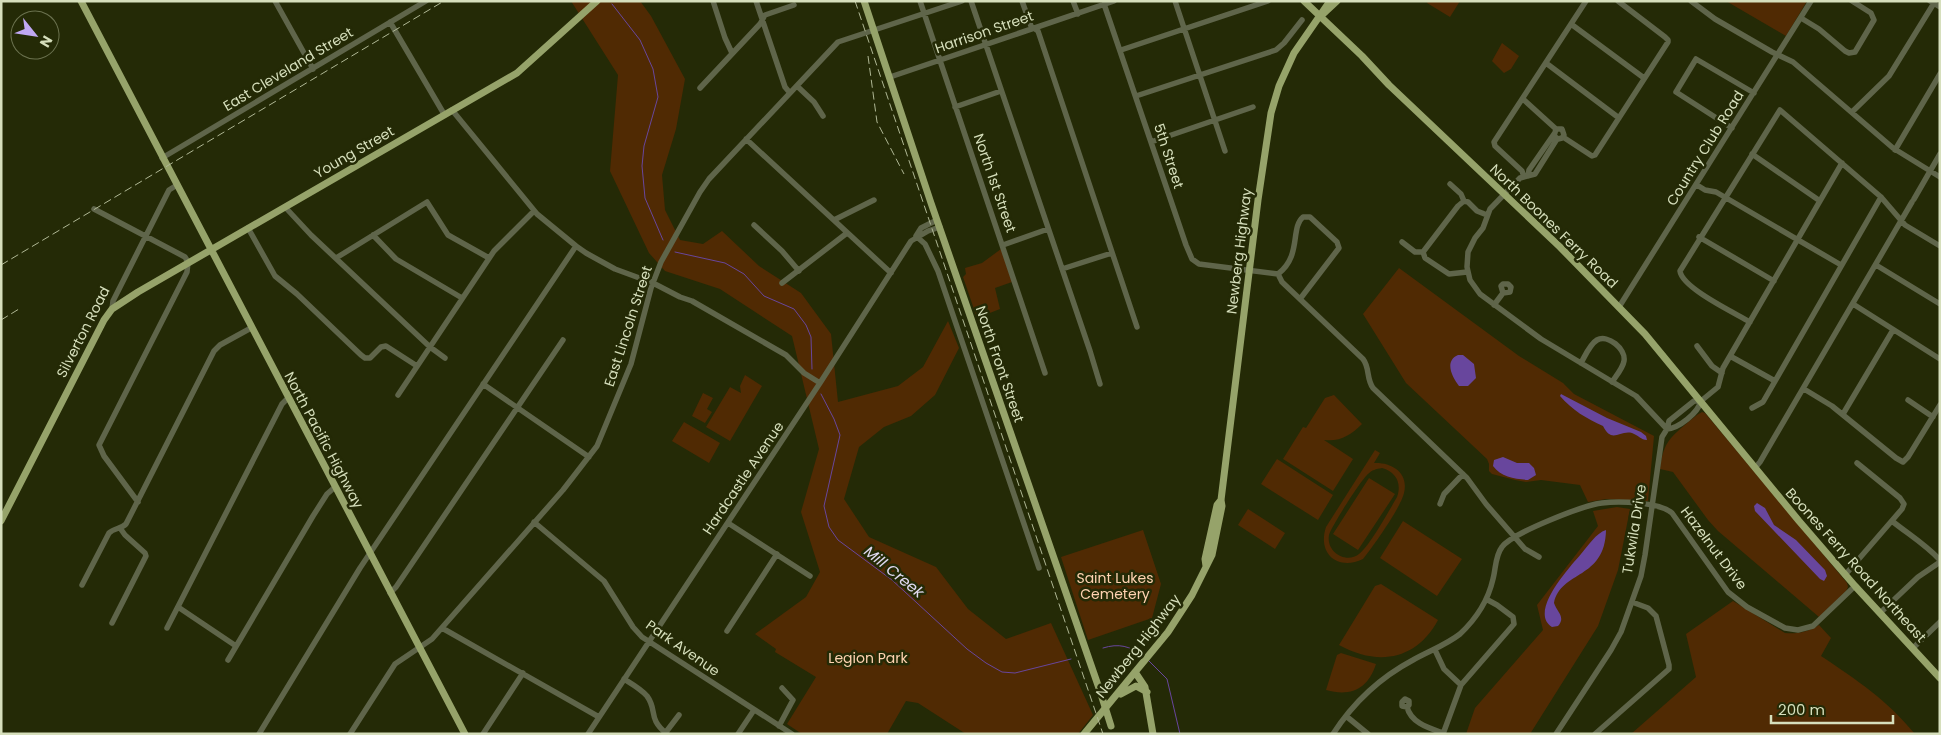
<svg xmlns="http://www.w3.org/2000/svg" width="1941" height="735" font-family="Poppins,sans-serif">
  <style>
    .green { fill: #502a03; fill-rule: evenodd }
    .water { fill: #68469d }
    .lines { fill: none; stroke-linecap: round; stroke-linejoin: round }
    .stream { stroke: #68469d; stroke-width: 1 }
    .minor { stroke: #5f654a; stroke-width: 5.5 }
    .major { stroke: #96a36a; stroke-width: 7 }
    .rail { stroke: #afb794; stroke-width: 1; stroke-dasharray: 8 4; stroke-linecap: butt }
    .major-bridge { stroke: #96a36a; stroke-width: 7 }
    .labels { text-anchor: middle; stroke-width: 5; stroke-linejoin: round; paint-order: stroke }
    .street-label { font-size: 14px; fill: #d6dfbc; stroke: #242a06 }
    .park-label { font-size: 14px; fill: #ffd3b1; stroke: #242a06 }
    .water-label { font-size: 15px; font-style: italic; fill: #e1daf2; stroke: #242a06 }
  </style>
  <rect width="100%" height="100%" fill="#242a06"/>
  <path class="green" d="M 571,1 L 640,1 L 651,16 L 685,79 L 676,129 L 662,175 L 665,210 L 680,240 L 703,244 L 722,231 L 759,266 L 801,293 L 831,334 L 838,402 L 898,386 L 923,367 L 948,321 L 959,348 L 935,395 L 911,416 L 884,427 L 859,447 L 844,499 L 869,537 L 936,567 L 968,609 L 1006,639 L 1051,623 L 1093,715 L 1078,734 L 966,734 L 918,703 L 906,701 L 887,734 L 802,734 L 787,724 L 816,677 L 775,652 L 776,649 L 755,634 L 806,597 L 820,572 L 801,512 L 819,449 L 792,336 L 720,289 L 665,271 L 649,253 L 610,171 L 618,75 Z
    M 1428,1 L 1460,1 L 1450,17 L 1427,3 Z
    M 1726,1 L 1807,1 L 1786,36 Z
    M 1502,43 L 1519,56 L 1511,69 L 1504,73 L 1492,61 Z
    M 1001,249 L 1012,282 L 995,288 L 1000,309 L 977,318 L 963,277 L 966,274 L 965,268 L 982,263 Z
    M 1399,268 L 1519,356 L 1563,383 L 1574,394 L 1654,436 L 1648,501 L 1606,499 L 1588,502 L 1580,485 L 1541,480 L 1526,482 L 1515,480 L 1492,474 L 1489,471 L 1489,464 L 1487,459 L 1406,383 L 1363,314 Z
    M 745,375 L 762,386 L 730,441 L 706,427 L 730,387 L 741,393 L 740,386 Z
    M 703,393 L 713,398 L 707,409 L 712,412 L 705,423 L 692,416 Z
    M 1334,395 L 1362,424 C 1351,435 1340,442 1324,440 L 1353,459 L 1333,491 L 1283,459 L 1303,427 L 1306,428 L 1325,398 Z
    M 1702,412 L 1705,413 L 1847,583 L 1848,587 L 1846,591 L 1819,617 L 1718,531 L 1708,520 L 1673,472 L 1660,469 C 1663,445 1668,439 1686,424 C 1691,420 1696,415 1702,412 Z
    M 684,422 L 720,443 L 709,463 L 672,441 Z
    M 1375,450 L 1380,453 L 1374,463 C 1392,462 1409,473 1404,493 C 1401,507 1373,547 1363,559 C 1338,571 1317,554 1326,527 ZM 1382,468 C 1396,472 1402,483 1397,497 C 1390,509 1369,547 1359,554 C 1346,564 1326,552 1329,535 C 1331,527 1361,480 1368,474 C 1372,470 1376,469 1382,468 Z
    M 1277,459 L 1333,495 L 1318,520 L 1261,484 Z
    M 1369,478 L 1395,494 L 1358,550 L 1333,534 Z
    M 1617,507 L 1630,509 L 1618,570 L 1598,626 L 1530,734 L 1466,734 L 1475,708 L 1543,630 L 1537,605 L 1598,526 L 1593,511 Z
    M 1248,509 L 1285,533 L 1275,549 L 1238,525 Z
    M 1403,521 L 1462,559 L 1437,596 L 1380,558 Z
    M 1143,530 L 1161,584 L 1152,618 L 1088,640 L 1061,557 Z
    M 1381,584 L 1438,620 C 1416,661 1377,666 1339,645 L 1375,586 Z
    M 1733,601 L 1785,633 C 1798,634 1808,632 1819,625 L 1831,638 L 1821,656 C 1858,681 1886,699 1915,734 L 1631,734 L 1696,677 L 1686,634 Z
    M 1341,653 L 1376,664 C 1368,689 1351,697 1326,690 L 1337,655 Z"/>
  <path class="water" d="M 1458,355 L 1463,355 L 1474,364 L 1476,378 L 1468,386 L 1459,386 C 1452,377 1444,361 1458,355 Z
    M 1561,394 L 1607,418 L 1641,432 L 1646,436 L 1647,440 C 1641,440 1638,435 1632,433 C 1619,430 1612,444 1603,426 C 1587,419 1572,410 1560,396 Z
    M 1503,457 L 1517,463 L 1529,463 L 1534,468 L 1536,475 L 1528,480 C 1515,479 1501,477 1493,466 L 1494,460 Z
    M 1757,503 L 1765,508 L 1774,525 L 1796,540 L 1825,570 L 1827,576 L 1824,581 L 1820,579 L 1755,511 L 1754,506 Z
    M 1606,530 C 1605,580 1561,570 1554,603 C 1557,612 1566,617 1558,626 L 1552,627 C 1528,612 1570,567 1581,554 C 1588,546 1596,533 1606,530 Z"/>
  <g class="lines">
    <path class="stream" d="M 612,4 L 640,40 L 653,69 L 658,97 L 644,146 L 642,166 L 645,198 L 663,240
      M 675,252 L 725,263 L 744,274 L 764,296 L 794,309 L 806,325 L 811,337 L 812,369
      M 821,394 L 834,419 L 840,435 L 824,506 L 829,527 L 838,540 L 892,580 L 967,649 L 986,663 L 1002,672 L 1015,673 L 1071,659
      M 1103,648 C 1119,643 1130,646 1143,656
      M 1148,660 L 1167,679 L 1180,734"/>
    <path class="minor" d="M 275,1 L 313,69
      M 713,1 L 725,38 L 732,53
      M 756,1 L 785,87 L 790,93
      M 920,1 L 1045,373
      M 971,1 L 1090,351 L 1100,384
      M 1022,1 L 1031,26 L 1038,31 L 1137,327
      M 1073,1 L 1078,14
      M 1175,1 L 1225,151
      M 1691,1 L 1715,19 L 1772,52 L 1793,62 L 1893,148 L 1940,177
      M 1930,1 L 1940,7
      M 1104,4 L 1186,245 L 1192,259 L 1199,264 L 1278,274 L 1282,282 L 1363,359 C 1370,368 1366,378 1373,388 L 1467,478 L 1486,504 L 1525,549 L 1539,557
      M 1801,18 L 1819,29 L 1845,51 L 1849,53 L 1855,52 L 1874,20 L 1871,13 L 1852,1
      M 390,22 L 444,114
      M 1571,24 L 1644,78
      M 1121,50 L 1268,1
      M 1546,63 L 1619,118
      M 890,77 L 1114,1
      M 797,86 L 814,102 L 823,116
      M 700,88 L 760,24 L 765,15 L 794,5
      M 1136,96 L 1276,50 L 1284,43 L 1302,20
      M 1523,99 L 1556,129 L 1562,129 L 1564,135 L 1562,138 L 1558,139 L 1554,136 L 1556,129
      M 955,107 L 1001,91
      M 452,110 L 537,214 L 576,246 L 586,253 L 615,269 L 653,283 L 680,297 L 692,301 L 786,355 L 804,373 L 820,383
      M 1852,112 L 1889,76 L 1934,3
      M 1732,128 L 1676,92 L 1696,59 L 1754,93
      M 1563,137 L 1592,156 L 1595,155 L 1668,42 L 1668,40 L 1665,37 L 1618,1
      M 746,139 L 891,273
      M 1557,139 L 1535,174 L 1520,178 L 1490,209 L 1483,228 L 1475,238 L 1468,252 L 1467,267 L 1470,280 L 1480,294 L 1541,339 L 1636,396 L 1667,429
      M 1151,142 L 1253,107
      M 1895,150 L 1940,74
      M 1752,154 L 1820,201
      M 162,158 L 426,1
      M 1528,176 L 1529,170 L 1554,134
      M 1524,177 L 1522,171 L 1495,146 L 1494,142 L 1586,1
      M 1450,184 L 1461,194 L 1464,201 L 1468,202 L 1477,211 L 1487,215
      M 1697,185 L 1705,190 L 1716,192 L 1841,265
      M 1914,199 L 1940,154
      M 285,207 L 311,235 L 430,347 L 445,358
      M 94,209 L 185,257 L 188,262 L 187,272 L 99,445 L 104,456 L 138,502
      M 834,220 L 874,200
      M 754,225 L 782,251 L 799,271
      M 248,228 L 275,276 L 297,294 L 361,355 L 365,358 L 370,358 L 381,347 L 386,346 L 417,366
      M 373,235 L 396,259 L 462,298
      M 916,236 L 925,244 L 938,271 L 1039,568
      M 916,236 L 921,228 L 937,220
      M 1699,237 L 1774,281
      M 1402,242 L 1415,252 L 1423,252 L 1425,258 L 1449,274 L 1467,272
      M 1003,245 L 1048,229
      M 1423,252 L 1458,206 L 1464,201
      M 336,258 L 427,202 L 448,235 L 489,258
      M 1876,265 L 1940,304
      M 1062,269 L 1112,253
      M 1278,274 C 1302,256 1290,228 1303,217 L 1310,217 L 1337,242 L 1339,248 L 1300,299
      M 782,283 L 847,233
      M 1853,304 L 1940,359
      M 1494,305 L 1503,293 L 1501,286 L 1503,284 L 1508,284 L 1511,287 L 1510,292 L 1503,293
      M 1619,307 L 1811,1
      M 112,309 L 113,301 L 169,190 L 177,185
      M 1750,322 C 1735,313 1682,288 1680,271 L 1780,110 L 1881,197 L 1905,225 L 1940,246
      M 1697,346 L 1712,366 L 1722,373
      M 1730,356 L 1775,381
      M 1581,363 C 1585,356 1590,344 1597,340 C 1608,334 1626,349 1624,361 C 1623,368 1616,376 1612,382
      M 483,384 L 589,457
      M 1804,389 L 1832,406 L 1896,458 L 1903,462 L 1908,457 L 1940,405
      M 398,395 L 494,251 L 534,211
      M 1908,400 L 1933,417
      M 1701,401 L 1718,387 L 1723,368 L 1842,163
      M 1752,408 L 1763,402 L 1881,197
      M 1843,414 L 1893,330
      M 1667,429 C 1679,428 1698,413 1701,401
      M 1755,468 L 1760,462 L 1912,202
      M 1440,504 L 1444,494 L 1463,474
      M 1892,521 C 1908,534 1925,544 1940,560
      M 534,522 L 604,581 L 633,627 L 642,637 L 792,734
      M 728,523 L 810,576
      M 1845,575 L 1902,509 L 1904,504 L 1900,498 L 1857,463
      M 82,585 L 109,533 C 114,528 121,529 126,524 L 214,351 L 220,345 L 251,328
      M 390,593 L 396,587 L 563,340
      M 178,607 L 236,646
      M 1880,613 L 1918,577 L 1940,562
      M 112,623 L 146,556 L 145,553 L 125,535 L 120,528
      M 167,628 L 282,404 L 288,398
      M 442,628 L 599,717
      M 727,631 L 777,554
      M 1913,648 L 1940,622
      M 1435,650 L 1444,669 L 1461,685
      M 228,660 L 313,516 L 327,494 L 335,487
      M 624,679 C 632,684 641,689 647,696 C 658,711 647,718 667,734
      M 1407,707 L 1409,705 L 1409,701 L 1405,699 L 1402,702 L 1402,706 L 1407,707 C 1411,723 1429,728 1443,733
      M 1346,716 L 1368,734
      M 779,726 L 793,700 L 782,688
      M 666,732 L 679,715
      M 259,734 L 360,568 L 576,246
      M 350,734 L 395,664 L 432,639 L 563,490 L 597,446 L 631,364 L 651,288 L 661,262 L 700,192 L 709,179 L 838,42 L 962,1
      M 483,734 L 523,673
      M 588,734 L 820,383 L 911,241 L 928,231 L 940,227
      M 738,734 L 754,710
      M 1333,734 C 1353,703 1381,677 1413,660 C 1429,651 1446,645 1460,634 C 1476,619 1488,601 1493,579 C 1496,568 1495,556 1502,547 C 1512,533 1584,505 1602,503 C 1619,501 1660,502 1672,513 L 1728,592 L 1747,607 L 1785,628 L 1798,630 L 1813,626 L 1855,586
      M 1443,734 L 1461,685 L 1514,624 L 1513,617 L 1497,605 L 1486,599
      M 1556,734 L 1611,650 L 1621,632 L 1641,576 L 1645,555 L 1662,437 L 1667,429 L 1669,421 L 1694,401 L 1701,401
      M 1595,734 L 1669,669 L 1669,665 L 1656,616 L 1648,608 L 1632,602"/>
    <path class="major" d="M 81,1 L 465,734
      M 864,1 L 931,203 L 1100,691
      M 1304,1 L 1362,56 L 1389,85 L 1560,247 L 1645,334 L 1799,521 L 1855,586 L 1940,678
      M 1322,15 L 1337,1
      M 1,521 L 104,320 L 112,309 L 138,292 L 517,73 L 597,1
      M 1206,566 L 1205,559 L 1217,505 L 1221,500
      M 1135,672 L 1145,687 L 1153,734
      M 1121,694 L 1136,686 L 1147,692
      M 1084,734 L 1168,632 L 1192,595 L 1212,555 L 1222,506 L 1221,500 L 1258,200 L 1271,113 L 1279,86 L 1294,53 L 1330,1"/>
    <path class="rail" d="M 855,1 L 1103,734
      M 868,56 L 877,122 L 904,174
      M 1,265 L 444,1
      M 1,320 L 19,309"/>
    <path class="major-bridge" d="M 1100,691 L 1111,726"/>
  </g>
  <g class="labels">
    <g class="street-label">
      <text transform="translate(984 32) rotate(-19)" y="5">Harrison Street</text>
      <text transform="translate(288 69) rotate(-31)" y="5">East Cleveland Street</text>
      <text transform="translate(1705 148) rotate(-58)" y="5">Country Club Road</text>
      <text transform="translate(354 152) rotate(-30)" y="5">Young Street</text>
      <text transform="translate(1169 156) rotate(72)" y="5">5th Street</text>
      <text transform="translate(995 183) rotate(71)" y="5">North 1st Street</text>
      <text transform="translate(1554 226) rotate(44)" y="5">North Boones Ferry Road</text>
      <text transform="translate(1239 251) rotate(-83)" y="5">Newberg Highway</text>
      <text transform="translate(628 326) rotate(-72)" y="5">East Lincoln Street</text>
      <text transform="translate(83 332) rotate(-63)" y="5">Silverton Road</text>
      <text transform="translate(1000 364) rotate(71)" y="5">North Front Street</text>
      <text transform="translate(324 440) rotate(62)" y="5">North Pacific Highway</text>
      <text transform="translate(743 478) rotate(-56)" y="5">Hardcastle Avenue</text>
      <text transform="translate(1634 529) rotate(-81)" y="5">Tukwila Drive</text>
      <text transform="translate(1714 548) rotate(53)" y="5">Hazelnut Drive</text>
      <text transform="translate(1856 565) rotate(48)" y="5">Boones Ferry Road Northeast</text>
      <text transform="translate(1138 646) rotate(-52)" y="5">Newberg Highway</text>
      <text transform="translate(683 648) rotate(35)" y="5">Park Avenue</text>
    </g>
    <g class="park-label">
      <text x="1115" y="583">Saint Lukes<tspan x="1115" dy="16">Cemetery</tspan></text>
      <text x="868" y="663">Legion Park</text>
    </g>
    <g class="water-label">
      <text transform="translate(894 572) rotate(39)" y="5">Mill Creek</text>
    </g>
  </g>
  <rect width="1941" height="735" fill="none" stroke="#d6dfbc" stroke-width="5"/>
  <g transform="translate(35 35) rotate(120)"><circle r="24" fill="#242a06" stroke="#6b724f"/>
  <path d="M0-4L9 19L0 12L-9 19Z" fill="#c0a8f3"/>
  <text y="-8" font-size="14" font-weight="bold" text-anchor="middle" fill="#d6dfbc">N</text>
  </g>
  <path d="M1771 715v8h122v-8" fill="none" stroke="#d6dfbc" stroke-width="2.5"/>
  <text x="1778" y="715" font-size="15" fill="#d6dfbc" stroke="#242a06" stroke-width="4" paint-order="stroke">200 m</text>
</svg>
